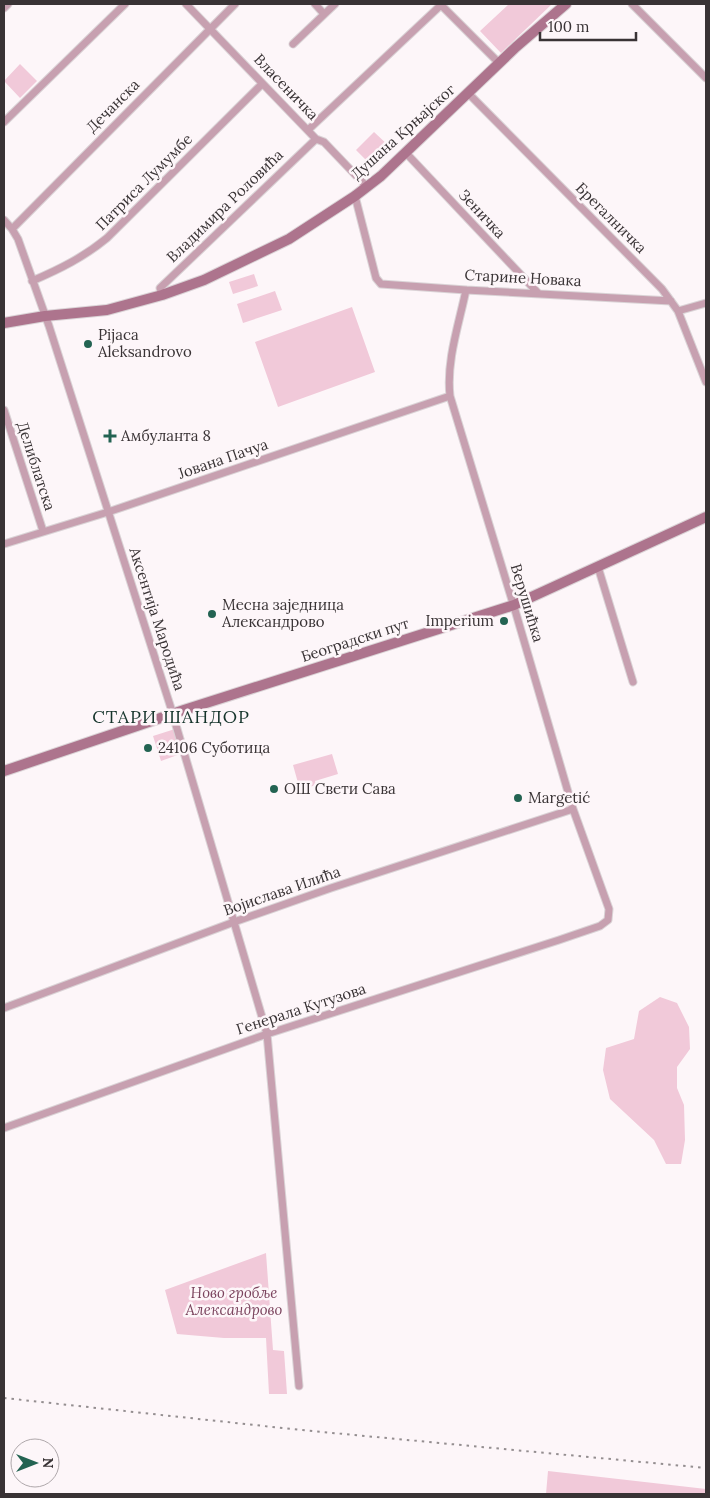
<svg xmlns="http://www.w3.org/2000/svg" width="710" height="1498" font-family="Lora,serif">
  <style>
    .green { fill: #f1c9d9 }
    .lines { fill: none; stroke-linecap: round; stroke-linejoin: round }
    .street-casing { stroke: #dad3d6; stroke-width: 9 }
    .secondary-casing { stroke: #dad3d6; stroke-width: 12 }
    .street { stroke: #c7a0b0; stroke-width: 7 }
    .secondary { stroke: #ad748d; stroke-width: 10 }
    .rail { stroke: #948e90; stroke-width: 2; stroke-dasharray: 2.5 5; stroke-linecap: butt }
    .poi-dot { fill: #236352; stroke: #fdf6f9; stroke-width: 2 }
    .labels { text-anchor: middle; stroke-width: 5; stroke-linejoin: round; paint-order: stroke }
    .street-label { font-size: 15px; fill: #393335; stroke: #fdf6f9 }
    .poi-label { font-size: 15px; fill: #393335; stroke: #fdf6f9; text-anchor: start }
    .park-label { font-size: 15px; font-style: italic; fill: #7b435d; stroke: #fdf6f9 }
    .quarter-label { font-size: 18px; letter-spacing: 1px; fill: #15342b; stroke: #fdf6f9 }
  </style>
  <rect width="100%" height="100%" fill="#fdf6f9"/>
  <path class="green" d="M 509,4 L 552,4 L 501,53 L 480,31 Z
    M 20,64 L 37,81 L 20,98 L 4,81 Z
    M 374,132 L 389,146 L 371,165 L 356,150 Z
    M 254,274 L 258,286 L 233,294 L 229,282 Z
    M 275,291 L 282,310 L 243,323 L 237,304 Z
    M 352,307 L 375,372 L 278,407 L 255,342 Z
    M 175,729 L 183,753 L 161,761 L 153,736 Z
    M 332,754 L 338,774 L 315,781 L 316,785 L 300,790 L 293,765 Z
    M 660,997 L 677,1003 L 689,1027 L 690,1049 L 677,1067 L 677,1088 L 684,1105 L 685,1140 L 681,1164 L 666,1164 L 654,1140 L 610,1099 L 603,1070 L 606,1048 L 634,1039 L 639,1011 Z
    M 266,1253 L 273,1350 L 284,1351 L 287,1394 L 269,1394 L 266,1338 L 224,1338 L 177,1334 L 165,1290 Z
    M 548,1471 L 706,1489 L 706,1494 L 546,1494 Z"/>
  <g class="lines">
    <defs>
      <path id="street" d="M 186,4 L 316,139 L 324,142 L 367,187
        M 315,4 L 324,14
        M 440,4 L 499,63
        M 632,4 L 706,78
        M 4,8 L 8,4
        M 293,44 L 335,4
        M 468,93 L 662,289 L 678,311 L 706,382
        M 4,122 L 125,4
        M 308,130 L 441,5
        M 406,153 L 538,293
        M 355,196 L 376,278 L 381,284 L 466,290 L 671,301
        M 4,220 L 12,229 L 18,239 L 49,326 L 170,705 L 267,1034 L 299,1386
        M 12,229 L 235,4
        M 32,281 C 60,269 84,257 107,238 L 262,84
        M 162,295 L 160,288 L 316,139
        M 678,311 L 706,303
        M 4,410 L 43,531
        M 4,544 L 108,512 L 450,396
        M 598,567 L 633,682
        M 4,1008 L 234,922 L 331,888 L 573,809
        M 4,1128 L 267,1034 L 559,940 L 600,926 L 608,920 L 609,909 L 573,809 L 515,610 L 450,396 C 446,361 459,324 466,290"/>
      <path id="secondary" d="M 4,323 L 45,316 L 107,310 L 162,295 L 204,280 L 289,239 L 355,196 L 381,176 L 516,47 L 566,4
        M 4,771 L 184,710 L 514,605 L 706,517"/>
    </defs>
    <use href="#street" class="street-casing"/>
    <use href="#secondary" class="secondary-casing"/>
    <use href="#street" class="street"/>
    <use href="#secondary" class="secondary"/>
    <path class="rail" d="M 4,1398 L 301,1430 L 706,1468"/>
  </g>
  <g class="poi-dot">
    <circle cx="88" cy="344" r="5"/>
    <path d="M107.5 428.5h5v5h5v5h-5v5h-5v-5h-5v-5h5z"/>
    <circle cx="212" cy="614" r="5"/>
    <circle cx="504" cy="621" r="5"/>
    <circle cx="148" cy="748" r="5"/>
    <circle cx="274" cy="789" r="5"/>
    <circle cx="518" cy="798" r="5"/>
  </g>
  <g class="labels">
    <g class="street-label">
      <text transform="translate(286 87) rotate(46)" y="5">Власеничка</text>
      <text transform="translate(113 106) rotate(-45)" y="5">Дечанска</text>
      <text transform="translate(403 132) rotate(-42)" y="5">Душана Крњајског</text>
      <text transform="translate(144 182) rotate(-45)" y="5">Патриса Лумумбе</text>
      <text transform="translate(225 206) rotate(-44)" y="5">Владимира Роловића</text>
      <text transform="translate(482 214) rotate(47)" y="5">Зеничка</text>
      <text transform="translate(611 218) rotate(45)" y="5">Брегалничка</text>
      <text transform="translate(523 278) rotate(3)" y="5">Старине Новака</text>
      <text transform="translate(223 459) rotate(-19)" y="5">Јована Пачуа</text>
      <text transform="translate(36 466) rotate(72)" y="5">Делиблатска</text>
      <text transform="translate(527 603) rotate(73)" y="5">Верушићка</text>
      <text transform="translate(157 619) rotate(72)" y="5">Аксентија Мародића</text>
      <text transform="translate(355 640) rotate(-18)" y="5">Београдски пут</text>
      <text transform="translate(282 891) rotate(-19)" y="5">Војислава Илића</text>
      <text transform="translate(301 1009) rotate(-18)" y="5">Генерала Кутузова</text>
    </g>
    <g class="poi-label">
      <text x="98" y="340">Pijaca<tspan x="98" dy="17">Aleksandrovo</tspan></text>
      <text x="121" y="441">Амбуланта 8</text>
      <text x="222" y="610">Месна заједница<tspan x="222" dy="17">Александрово</tspan></text>
      <text x="494" y="626" text-anchor="end">Imperium</text>
      <text x="158" y="753">24106 Суботица</text>
      <text x="284" y="794">ОШ Свети Сава</text>
      <text x="528" y="803">Margetić</text>
    </g>
    <g class="park-label">
      <text x="234" y="1298">Ново гробље<tspan x="234" dy="17">Александрово</tspan></text>
    </g>
    <g class="quarter-label">
      <text x="171" y="723">СТАРИ ШАНДОР</text>
    </g>
  </g>
  <rect width="710" height="1498" fill="none" stroke="#393335" stroke-width="10"/>
  <g transform="translate(35 1463) rotate(90)"><circle r="24" fill="#fdf6f9" stroke="#afa8ab"/>
  <path d="M0-4L9 19L0 12L-9 19Z" fill="#236352"/>
  <text y="-8" font-size="14" font-weight="bold" text-anchor="middle" fill="#393335">N</text>
  </g>
  <path d="M540 32v8h96v-8" fill="none" stroke="#393335" stroke-width="2.5"/>
  <text x="548" y="32" font-size="15" fill="#393335" stroke="#fdf6f9" stroke-width="4" paint-order="stroke">100 m</text>
</svg>
